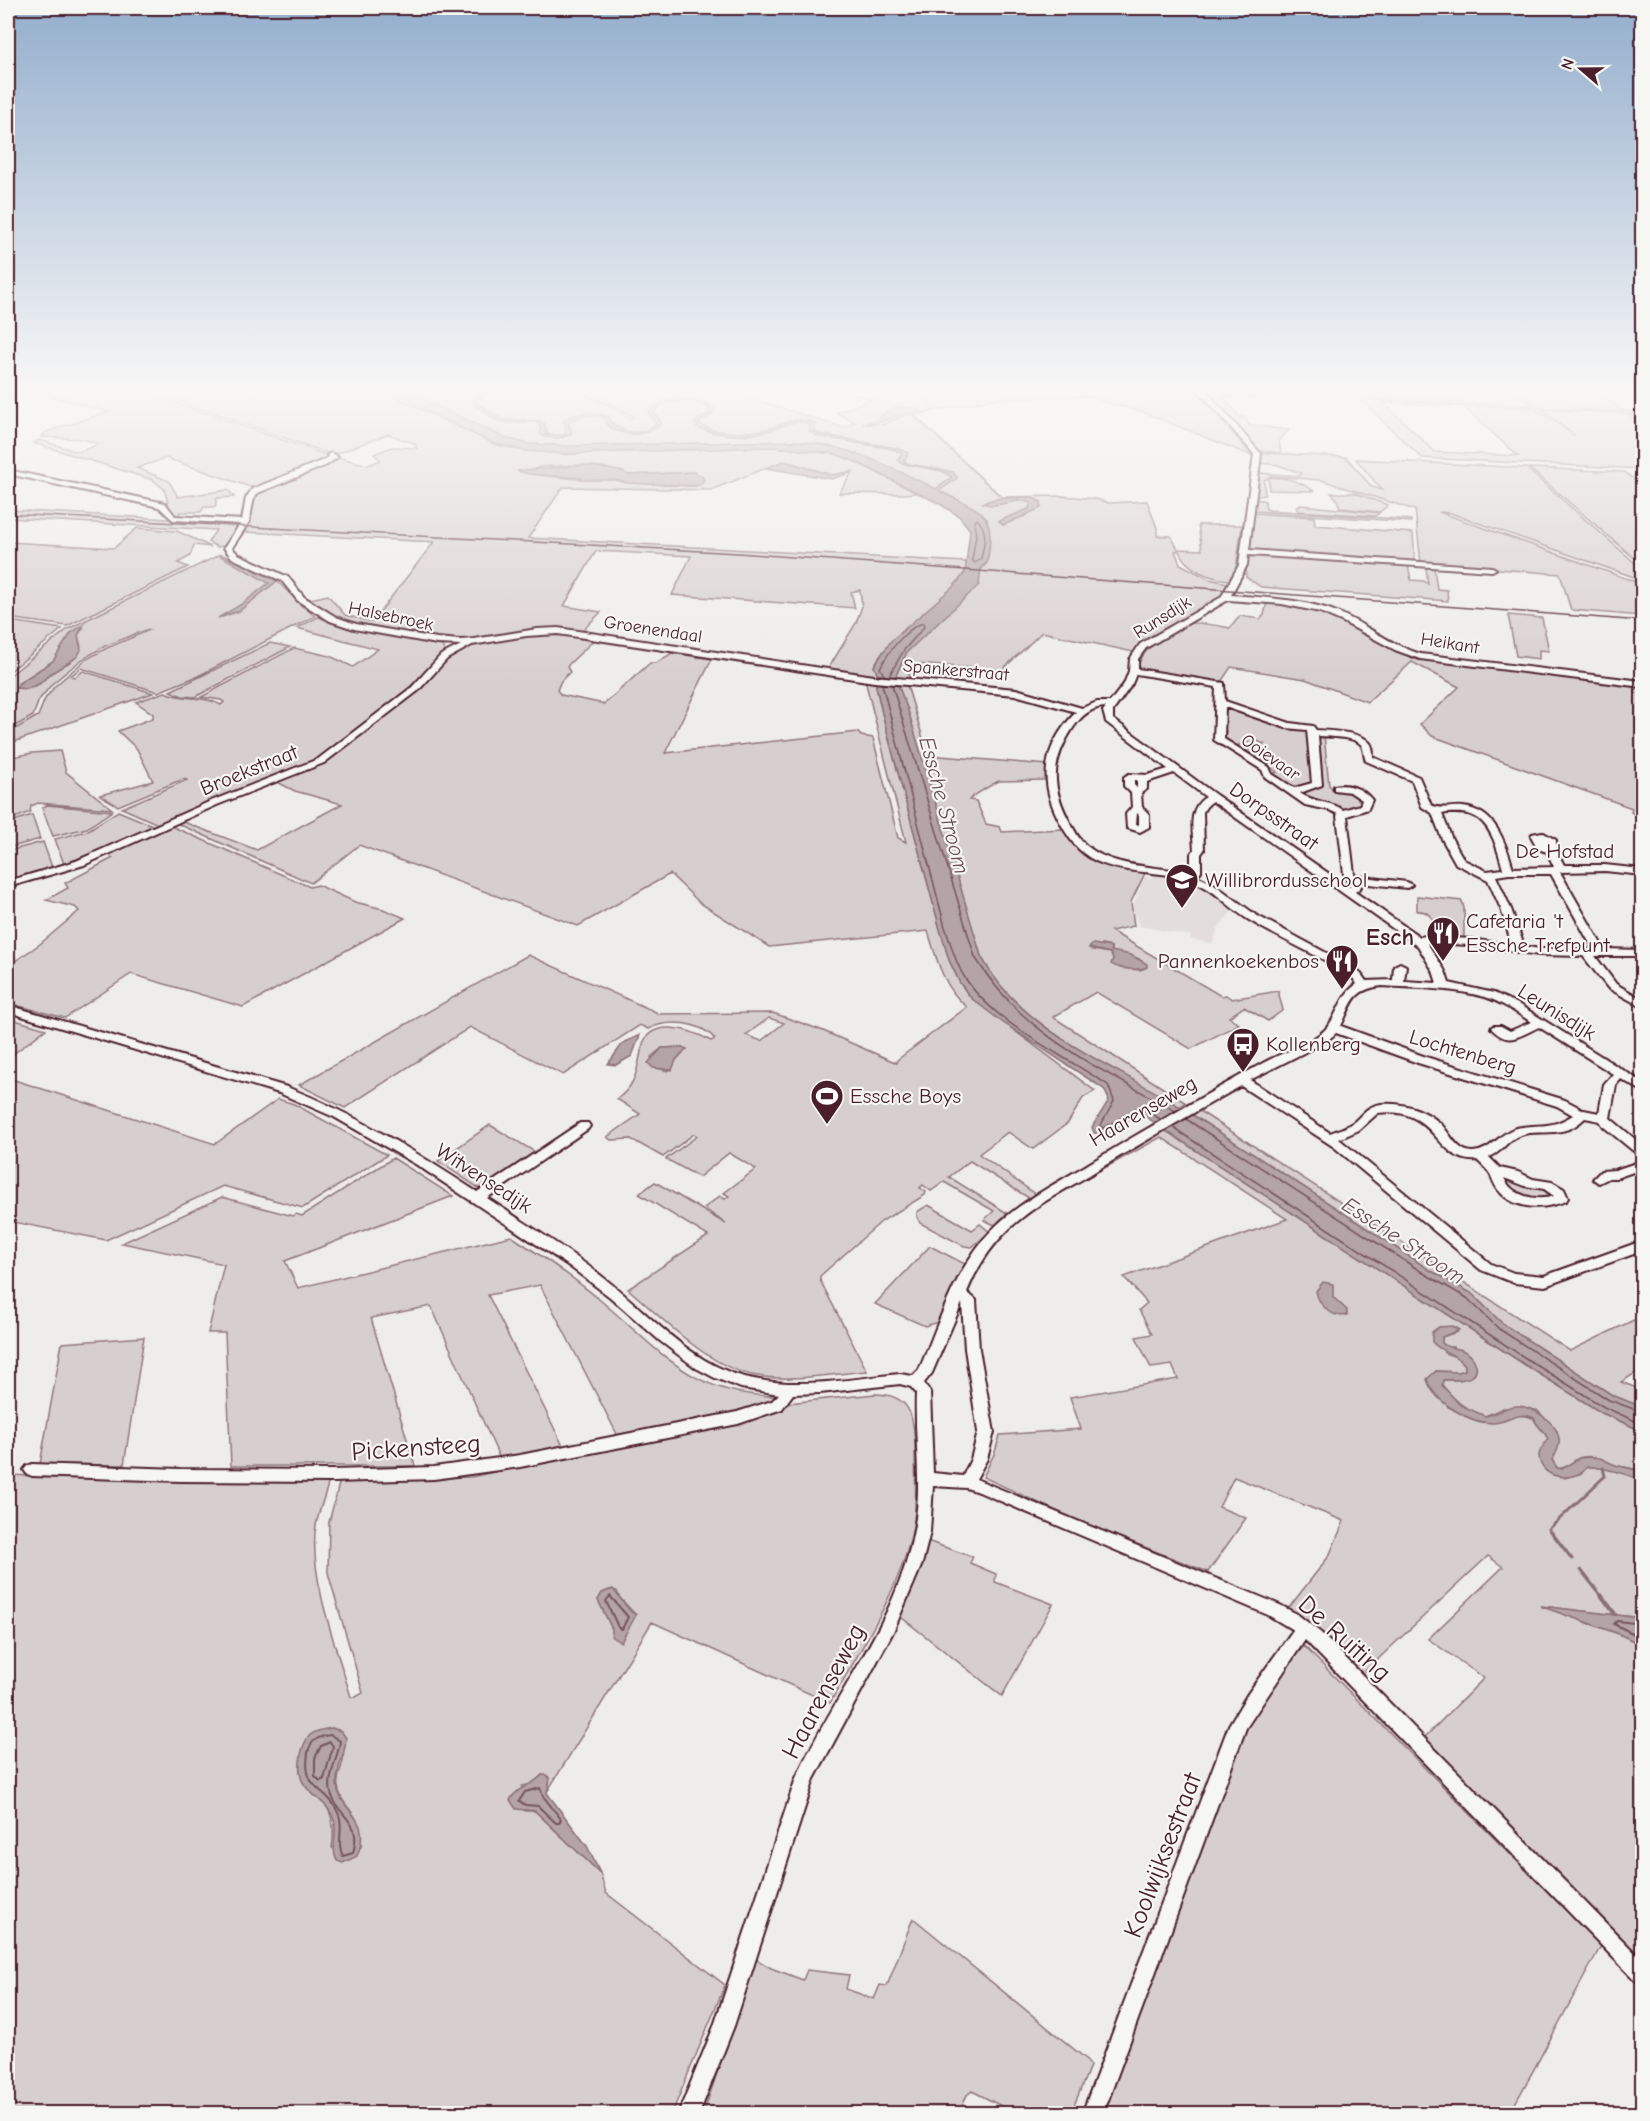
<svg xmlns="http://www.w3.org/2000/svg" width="1650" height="2121" font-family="'Comic Neue',sans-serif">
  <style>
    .built { fill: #e3dedc }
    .green { fill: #d7cfce; stroke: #90777c; stroke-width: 1.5; fill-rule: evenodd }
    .water { fill: #b4a4a5; stroke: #8a6f74; stroke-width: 1.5 }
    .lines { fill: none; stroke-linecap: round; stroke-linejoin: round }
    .shore-far1 { stroke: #74545c; stroke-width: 1.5 }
    .shore { stroke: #74545c; stroke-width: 2 }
    .stream-far2 { stroke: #8a6f74; stroke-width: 1.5 }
    .stream-far1 { stroke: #8a6f74; stroke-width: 3 }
    .stream { stroke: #8a6f74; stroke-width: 4 }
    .minor-casing { stroke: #4a1f2b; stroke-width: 4 }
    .minor { fill: #f6f6f2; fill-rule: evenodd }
    .rail { stroke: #4a1f2b; stroke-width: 1.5 }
    .labels { text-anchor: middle; stroke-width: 4.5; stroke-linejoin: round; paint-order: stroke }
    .far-street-label { font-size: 18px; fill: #4a1f2b; stroke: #f6f6f2 }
    .street-label { font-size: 21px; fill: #4a1f2b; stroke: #f6f6f2 }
    .poi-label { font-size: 21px; fill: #4a1f2b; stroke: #f6f6f2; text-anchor: start }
    .water-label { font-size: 22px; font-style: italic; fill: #6f4e56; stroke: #f6f6f2 }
    .quarter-label { font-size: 24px; font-weight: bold; fill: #4a1f2b; stroke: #f6f6f2 }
    .near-street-label { font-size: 26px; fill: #4a1f2b; stroke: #f6f6f2 }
  </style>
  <rect width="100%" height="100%" fill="#efedea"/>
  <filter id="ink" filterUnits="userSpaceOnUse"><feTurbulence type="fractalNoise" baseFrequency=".0167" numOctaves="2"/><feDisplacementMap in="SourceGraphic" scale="12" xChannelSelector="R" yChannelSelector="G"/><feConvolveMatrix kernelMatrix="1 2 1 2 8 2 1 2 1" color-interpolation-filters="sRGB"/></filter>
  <g filter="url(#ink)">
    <path class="built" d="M 1154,873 L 1189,881 L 1204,887 L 1233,910 L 1218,928 L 1212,944 L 1190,939 L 1191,936 L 1139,926 L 1132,907 L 1141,887 L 1136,886 L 1141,876 L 1151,878 Z"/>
    <path class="green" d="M 8,386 L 66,386 L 68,389 L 74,390 L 128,386 L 326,455 L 327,459 L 256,489 L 166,458 L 137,468 L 169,481 L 178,497 L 228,490 L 234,497 L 217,498 L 215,507 L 204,507 L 201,512 L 179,512 L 180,518 L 172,516 L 164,489 L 153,480 L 34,443 L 39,440 L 79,452 L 99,444 L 83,439 L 41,437 L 46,432 L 108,412 L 31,390 L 8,397 Z
      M 138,386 L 372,386 L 494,444 L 518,450 L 565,454 L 774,447 L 808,450 L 835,454 L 856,462 L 917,493 L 905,494 L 839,493 L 853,471 L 832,475 L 792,463 L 766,468 L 711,490 L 563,487 L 528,538 L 965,562 L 968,565 C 956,599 893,627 874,666 L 879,678 L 828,669 L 856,623 L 862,606 L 860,590 L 851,592 L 855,608 L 672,595 L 691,556 L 596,551 L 564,606 L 601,612 L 581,632 L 541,629 L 467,640 L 441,639 L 339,619 L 306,600 L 328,595 L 345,615 L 372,622 L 434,542 L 246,532 L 230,546 L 246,524 L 254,495 L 337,457 L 368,465 L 381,460 L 374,454 L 392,447 L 417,448 L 416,444 L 388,434 L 333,455 ZM 576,465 L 603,467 L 628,475 L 694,472 L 696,486 L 627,483 L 618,479 L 586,480 L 529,474 L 539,467 Z
      M 395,386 L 456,386 L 462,390 L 486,389 L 485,392 L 476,397 L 474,405 L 496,420 L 507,423 L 537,422 L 544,437 C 556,438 563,439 572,431 L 568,423 C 576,413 591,414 603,417 C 615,435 640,440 659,426 L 659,418 L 653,412 C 663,398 697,398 709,409 L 708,414 L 698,419 L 697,427 C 717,437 750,437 771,430 C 786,426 795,417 811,425 L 817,436 L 893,449 L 902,453 L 900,463 C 914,466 944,466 952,478 L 936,490 C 887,465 853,447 797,441 L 572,446 L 529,444 L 505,438 Z
      M 461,386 L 575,386 L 571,390 L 615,408 L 630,419 L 634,417 L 615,406 L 575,390 L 580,386 L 712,386 L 844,428 L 855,422 L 836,413 L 871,399 L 828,386 L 1192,386 L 1252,456 L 1138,410 L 1110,404 L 1089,396 L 993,399 L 914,415 L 1001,497 L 1064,496 L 1096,499 L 1109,503 L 1147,501 L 1157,528 L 1157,536 L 1171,536 L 1178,549 L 1202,550 L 1198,525 L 1242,525 L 1236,568 L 1229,580 C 1209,578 1187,570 1179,551 L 1175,551 L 1180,564 L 1209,579 L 1228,583 L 1222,599 L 1156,634 L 1133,652 L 1042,632 L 1002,670 L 915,664 L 909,675 L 912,682 L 898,680 L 896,675 L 907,652 L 987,563 L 987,519 L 968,505 L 939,491 L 957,478 L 953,472 L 908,464 L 904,460 L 907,452 L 896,448 L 820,434 L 814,431 L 813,422 C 793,417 785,424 767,429 C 749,435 719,434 702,426 L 699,422 L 713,414 L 705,403 C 688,399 668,399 652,407 L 651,416 L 656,423 C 643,440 616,432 607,416 L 590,413 L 568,418 L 566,435 L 548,435 L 544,423 L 527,420 L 504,420 L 478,404 L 478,400 L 491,391 C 481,387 470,391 461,386 ZM 1025,497 L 1041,502 L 1027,515 L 1003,525 L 999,521 L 1029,509 L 1031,503 C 1015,496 997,509 983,503 L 995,499 Z
      M 1201,386 L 1228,386 C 1237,393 1248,391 1254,397 L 1222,396 L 1240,417 L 1246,417 L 1249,425 L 1289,430 L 1279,440 L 1281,453 L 1259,451 Z
      M 1346,386 L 1352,386 L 1365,398 L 1371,400 L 1451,404 L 1454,406 L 1384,403 L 1435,452 L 1518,456 L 1464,407 L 1455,405 L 1535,408 L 1575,436 L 1542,409 L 1642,414 L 1630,415 L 1642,425 L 1642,469 L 1422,458 Z
      M 1356,386 L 1507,386 L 1533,406 L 1377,399 L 1368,397 Z
      M 1512,386 L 1642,386 L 1642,390 L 1593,388 L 1622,410 L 1642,412 L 1540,408 Z
      M 1263,453 L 1346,457 L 1372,487 L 1382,490 L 1356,459 L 1526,468 L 1642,569 L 1642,580 L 1450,513 L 1439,512 L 1642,584 L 1642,616 L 1571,610 L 1560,574 L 1421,563 L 1415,510 L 1321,480 L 1271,476 L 1264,480 L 1265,495 L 1255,497 L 1259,473 L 1300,476 L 1301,473 L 1278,465 L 1260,463 Z
      M 1529,468 L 1625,472 L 1642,486 L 1642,558 L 1633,557 Z
      M 1269,478 C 1284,476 1302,482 1314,491 L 1269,490 Z
      M 1331,493 L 1355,493 L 1388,505 L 1380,512 L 1340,508 L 1337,499 Z
      M 1255,499 L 1265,501 L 1266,509 L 1269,510 L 1411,520 L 1411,522 L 1253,511 Z
      M 1296,506 L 1300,505 L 1379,513 L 1375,516 L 1298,511 Z
      M 8,510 L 241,523 L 225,546 L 217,547 L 208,542 L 216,530 L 8,518 Z
      M 1252,513 L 1314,517 L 1315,525 L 1413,533 L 1415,563 L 1246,550 Z
      M 137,528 L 177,531 L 211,547 L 194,545 L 190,556 L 178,563 L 188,567 L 67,626 L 8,618 L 8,542 L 114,548 Z
      M 1247,553 L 1408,565 L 1411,580 L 1424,581 L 1428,584 L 1426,568 L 1434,568 L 1437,589 L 1447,590 L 1448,601 L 1261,587 L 1246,577 Z
      M 219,555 L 269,583 L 242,604 L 222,617 L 239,611 L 277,581 L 302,606 L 315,616 L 198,676 L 158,692 L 81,668 L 71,676 L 75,677 L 83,671 L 153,693 L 8,744 L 8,733 L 38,716 L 45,699 L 55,686 L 85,660 L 107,648 L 150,630 L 148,629 L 105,646 L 81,660 L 53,683 L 39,700 L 33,716 L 8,730 L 8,677 L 68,629 ZM 84,627 L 78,635 L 81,647 L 73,660 L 53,672 L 39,684 L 19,683 L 53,661 L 71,633 Z
      M 1267,602 L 1327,614 L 1397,652 L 1411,657 L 1642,686 L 1642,820 L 1631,812 L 1632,808 L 1432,736 L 1420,724 L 1459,687 L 1412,662 L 1367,702 L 1305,679 L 1231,667 L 1221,682 L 1138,670 C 1139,649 1169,630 1187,624 C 1196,621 1220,626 1230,628 L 1240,616 L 1260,619 L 1264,615 Z
      M 1508,615 L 1542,618 L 1549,651 L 1539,650 L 1539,659 L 1516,656 Z
      M 318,617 L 348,627 L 436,644 L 442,646 L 445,652 L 411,686 L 326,755 L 160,825 L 122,808 L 187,780 L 183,779 L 118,806 L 100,795 L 153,781 L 137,749 L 118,731 L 153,718 L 153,714 L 136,702 L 165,692 C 183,701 205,695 221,705 L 224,702 L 221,700 L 201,697 L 294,648 L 330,656 L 353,667 L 378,649 L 297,628 Z
      M 8,621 L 10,621 L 62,629 L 8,673 Z
      M 552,633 L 595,639 L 569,664 L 567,667 L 570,672 L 561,681 L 557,690 L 561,695 L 604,704 L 650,663 L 656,663 L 672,653 L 712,659 L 665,753 L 858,732 L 861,736 L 873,738 L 898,838 L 906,842 L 865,680 L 877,682 L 876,686 L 882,713 L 940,929 L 949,960 L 960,983 L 971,998 L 1095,1091 L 1083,1098 L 1068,1123 L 1033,1149 L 1008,1132 L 979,1154 L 1038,1196 L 1032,1200 L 970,1161 L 949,1177 L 1007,1213 L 995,1225 L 984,1220 L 994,1211 L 944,1182 L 931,1191 L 923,1185 L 920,1188 L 926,1192 L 925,1195 L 882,1221 L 820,1276 L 820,1280 L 867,1371 C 831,1374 792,1382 757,1376 C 708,1368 665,1320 628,1289 L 708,1236 L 639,1194 L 655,1182 L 726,1224 L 704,1208 L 720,1196 L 725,1199 L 729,1196 L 724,1193 L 756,1169 L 729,1153 L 699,1177 L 666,1159 L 697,1136 L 694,1134 L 663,1157 L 631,1139 L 611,1140 L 607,1137 L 640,1114 L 617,1099 C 637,1085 637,1068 642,1047 C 650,1016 692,1030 711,1041 L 715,1039 C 700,1021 668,1019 648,1029 L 640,1025 L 563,1075 L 470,1027 L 345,1108 L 299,1085 L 528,955 L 656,1012 L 657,1014 L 773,1013 L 821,1030 L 897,1063 L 897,1060 L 967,1007 C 944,989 936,958 928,931 L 769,947 L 700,903 L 670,874 L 578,926 L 359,845 L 311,883 L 176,823 L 181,821 L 257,850 L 342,804 L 295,791 L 275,781 L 327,760 L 414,692 L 445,659 L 466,647 L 523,635 ZM 769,1018 L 784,1023 L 761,1041 L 746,1035 ZM 682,1047 L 679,1056 L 668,1071 L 657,1068 L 651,1057 L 662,1048 Z
      M 270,643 L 290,647 L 195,697 L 182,696 L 170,691 Z
      M 898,684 L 907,685 L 928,755 L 1048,765 L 1045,780 L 999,781 C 994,783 971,797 969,800 L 976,801 L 986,824 L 1000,827 L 1002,832 L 1063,829 L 1079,849 L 1091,858 L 1146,871 L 1131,902 L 1134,926 L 1111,931 L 1221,996 L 1226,995 L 1232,999 L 1278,991 L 1283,1010 L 1268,1021 L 1244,1007 L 1229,1017 L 1239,1024 L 1191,1049 L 1096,992 L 1053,1017 L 1186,1103 L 1179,1107 C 1112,1065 1019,1029 981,956 ZM 1102,945 L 1111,947 L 1111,951 L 1139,959 L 1145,968 L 1140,970 L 1120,968 L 1110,953 L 1092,950 Z
      M 1222,706 L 1309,730 L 1315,782 L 1293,789 L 1272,774 L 1277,772 L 1246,750 L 1264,744 L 1255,740 L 1236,746 L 1225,738 L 1226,731 L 1220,730 Z
      M 1324,735 L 1329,785 L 1335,792 L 1346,789 L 1362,797 L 1364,804 C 1338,812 1319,811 1299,792 L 1321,786 L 1316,736 Z
      M 60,751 L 66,772 L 112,809 L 38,803 L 31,806 L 30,812 L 8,821 L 8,758 L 32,753 Z
      M 47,805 L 112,811 L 87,828 L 53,836 L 42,808 Z
      M 118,811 L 157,827 L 64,864 L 55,839 L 87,831 Z
      M 32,815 L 40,839 L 8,848 L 8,823 Z
      M 171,826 L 310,887 L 318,885 L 355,902 L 383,909 L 405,918 L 243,1007 L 131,974 L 65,1018 L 8,1003 L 8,966 L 40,944 L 79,911 L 75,907 L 46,900 L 68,888 L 65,883 L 113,858 L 108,854 Z
      M 43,842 L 53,870 L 8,883 L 8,851 Z
      M 1417,896 L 1462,901 L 1464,908 L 1464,940 L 1434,938 L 1433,930 L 1430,930 L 1430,923 L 1434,922 C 1431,915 1426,910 1417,911 Z
      M 8,1018 L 46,1029 L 8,1058 Z
      M 8,1078 L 215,1144 L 278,1099 L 294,1104 L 387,1155 L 303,1208 L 223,1186 L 106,1240 L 8,1221 Z
      M 1198,1110 L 1570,1351 L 1642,1316 L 1642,1369 L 1621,1382 L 1642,1390 L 1642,1407 L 1612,1395 L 1503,1324 L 1471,1293 L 1428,1269 L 1191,1114 Z
      M 490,1125 L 537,1153 L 480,1189 L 438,1161 Z
      M 1163,1129 L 1530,1368 L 1602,1413 L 1642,1431 L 1642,1472 C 1633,1467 1624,1468 1615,1465 C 1603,1461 1596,1455 1582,1457 C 1572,1459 1568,1470 1557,1468 L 1552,1460 L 1555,1455 L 1557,1431 L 1537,1410 L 1503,1408 L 1485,1416 C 1466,1410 1455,1401 1442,1385 L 1443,1380 L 1460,1380 L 1474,1375 L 1453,1347 L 1447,1347 L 1442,1343 L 1442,1337 L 1457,1332 L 1450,1327 L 1439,1327 L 1444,1353 L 1457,1357 L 1465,1365 L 1465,1370 L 1459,1372 L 1436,1371 L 1448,1407 C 1458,1411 1473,1422 1483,1422 C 1501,1424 1516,1409 1534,1419 C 1537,1427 1544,1430 1548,1439 L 1539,1456 L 1565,1478 L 1582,1473 L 1587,1467 C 1599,1466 1633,1474 1642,1482 L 1642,1618 L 1541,1606 L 1619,1634 L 1642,1645 L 1642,1960 L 1423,1739 L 1484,1678 L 1428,1639 L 1503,1567 L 1488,1556 L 1361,1675 L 1288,1609 L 1329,1556 L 1344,1521 L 1234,1477 L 1219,1507 L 1246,1518 L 1208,1572 L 1076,1520 L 983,1477 L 995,1452 L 1000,1435 L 1081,1429 L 1070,1397 L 1178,1379 L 1172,1365 L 1151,1368 L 1136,1337 L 1152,1334 L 1139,1310 L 1147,1303 L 1124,1277 L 1287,1219 L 1161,1137 L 1081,1181 L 1096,1169 Z
      M 393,1158 L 453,1196 L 285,1261 L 298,1288 L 511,1236 C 542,1256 572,1276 600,1300 C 661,1351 692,1397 779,1396 L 770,1404 L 618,1436 L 540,1285 L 488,1295 L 564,1448 L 501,1461 L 431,1306 L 371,1318 L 415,1466 L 231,1466 L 225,1333 L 208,1333 L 224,1264 L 122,1243 L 222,1197 L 293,1216 L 296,1214 L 302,1216 Z
      M 1501,1177 L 1544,1188 L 1557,1196 C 1530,1204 1519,1198 1501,1177 Z
      M 928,1205 L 972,1230 L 980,1224 L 990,1232 L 972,1247 L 964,1246 L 920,1223 L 917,1217 L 917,1212 Z
      M 930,1246 L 965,1264 L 938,1322 L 925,1326 L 875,1304 Z
      M 144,1337 L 124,1465 L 40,1464 L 62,1343 Z
      M 875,1394 C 911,1394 914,1417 915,1447 C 915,1472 917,1496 914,1520 C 906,1580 860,1651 830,1703 L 652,1622 L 547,1792 L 542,1775 L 533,1784 L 522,1786 L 525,1811 L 535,1811 L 600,1873 L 606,1893 L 725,1985 L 672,2113 L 8,2113 L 8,1475 L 120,1479 L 327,1480 L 328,1484 C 324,1500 316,1517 315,1533 C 311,1582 337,1650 351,1697 L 356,1697 L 363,1693 L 328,1573 L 329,1522 L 340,1480 L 471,1477 L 774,1413 L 788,1403 ZM 609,1590 L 617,1591 L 619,1597 L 636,1615 L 612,1629 L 598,1600 L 602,1593 ZM 332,1728 L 341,1731 C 341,1740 345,1751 343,1760 C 342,1770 336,1776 338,1787 C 342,1811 363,1810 361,1847 L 332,1848 C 338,1810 323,1801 300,1772 L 304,1746 Z
      M 927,1541 L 973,1557 L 970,1563 L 996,1574 L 995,1582 L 1053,1604 L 1002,1696 L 897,1614 Z
      M 1304,1646 L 1601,1946 L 1510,2113 L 1098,2114 L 1245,1703 L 1285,1668 Z
      M 913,1918 L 1086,2059 L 1090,2066 L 1071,2113 L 1015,2113 L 972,2091 L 967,2095 L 959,2113 L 703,2114 L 756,1959 L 771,1968 L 803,1980 L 807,1970 L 849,1975 L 846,1989 L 874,1999 L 880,1985 L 887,1986 Z"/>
    <path class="water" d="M 372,386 L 395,386 L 505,438 L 529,444 L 572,446 L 797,441 C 853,447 887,465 936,489 L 952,477 L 942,471 L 900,463 L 898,460 L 902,453 L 893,449 L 817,436 L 809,431 L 811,425 C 795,417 786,426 771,430 C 750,437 717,437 697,427 L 694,422 L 708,414 L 709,409 C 697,398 663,398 654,412 L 661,423 C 652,436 624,437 611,428 C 607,426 605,421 603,417 L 585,415 L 569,421 L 568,425 L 572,431 L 570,435 C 561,439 549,439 540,434 L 541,427 L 537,422 L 501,422 L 474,405 L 473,399 L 486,389 L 467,390 L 456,386 L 469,389 L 490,388 L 491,391 L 478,400 L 478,404 L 504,420 L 541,421 L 546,427 L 545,434 L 548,435 L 566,435 L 564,420 C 577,412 593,411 607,416 C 610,420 611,424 615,427 C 627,435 648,434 656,423 L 648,412 C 659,396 701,395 714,409 L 713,414 L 699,422 L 702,426 C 719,434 748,434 767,429 C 784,424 797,414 816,424 L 814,431 L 820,434 L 896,448 L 907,452 L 908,455 L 904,460 L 908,464 L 953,472 L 957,478 L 939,491 C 982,512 997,510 987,563 L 981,567 L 979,585 L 907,652 L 895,677 L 908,710 L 981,956 C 1019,1030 1110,1063 1177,1105 C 1261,1159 1345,1213 1428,1269 L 1471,1293 L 1503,1324 L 1612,1395 L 1642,1407 L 1642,1431 L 1602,1413 L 1530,1368 L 1163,1129 L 1141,1113 L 1136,1115 L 1105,1136 L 1094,1133 L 1092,1127 L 1109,1100 L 1104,1089 L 1002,1022 L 971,998 L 960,983 L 949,960 L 940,929 L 882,713 L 876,686 L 879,678 L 874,666 L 891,641 L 954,586 L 965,573 L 970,530 L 959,516 L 940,504 L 856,462 L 835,454 L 774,447 L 565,454 L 526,451 L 495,444 Z
      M 897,407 L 909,407 L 921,411 L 899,415 L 875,424 L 862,424 L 874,421 L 886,412 Z
      M 784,461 L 832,475 L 853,472 L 832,479 L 765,468 Z
      M 585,465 L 624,472 L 628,475 L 694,472 L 702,476 L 704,480 L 701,484 L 696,486 L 627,483 L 616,480 L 580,480 L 581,478 L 529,474 L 517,471 Z
      M 1031,497 L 1041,502 L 1041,508 L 1003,525 L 999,521 L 1029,509 L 1031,503 C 1016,496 997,510 983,503 L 995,499 Z
      M 219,555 L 223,555 L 277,581 L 239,611 L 218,618 L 242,604 L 269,583 Z
      M 83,625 L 78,635 L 81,650 L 77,657 L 50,674 L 39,684 L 27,689 L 16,688 L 19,683 L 53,661 L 71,633 Z
      M 1093,944 L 1111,947 L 1111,951 L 1131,955 L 1147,964 L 1147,967 C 1140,971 1118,969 1111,964 L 1113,959 L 1110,953 L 1089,948 Z
      M 640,1035 L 632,1056 L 616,1065 L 608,1064 L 623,1043 Z
      M 682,1047 L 687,1049 L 676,1060 L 672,1070 L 653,1068 L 648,1063 L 662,1048 Z
      M 1323,1282 L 1333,1284 L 1333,1297 L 1347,1310 L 1347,1315 C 1333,1319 1318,1305 1316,1291 Z
      M 1452,1326 L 1459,1330 L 1442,1337 L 1442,1343 C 1448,1349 1456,1347 1464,1351 C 1469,1353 1475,1359 1476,1365 C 1480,1383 1454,1379 1443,1380 L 1442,1385 L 1460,1405 L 1485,1416 C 1497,1415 1504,1406 1516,1406 C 1532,1405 1557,1423 1559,1438 C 1561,1446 1556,1454 1552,1460 L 1557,1468 L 1562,1469 L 1579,1458 L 1590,1457 L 1600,1458 L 1615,1465 L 1641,1471 L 1642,1482 C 1633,1475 1599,1466 1587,1467 C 1575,1483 1540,1480 1539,1456 C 1539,1450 1545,1444 1548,1439 C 1544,1430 1537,1427 1534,1418 C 1518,1410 1510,1422 1494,1423 C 1471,1424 1433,1402 1427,1379 L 1436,1371 L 1458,1372 L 1465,1370 L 1465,1365 C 1456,1353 1443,1354 1432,1342 L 1432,1332 L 1439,1327 Z
      M 613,1589 L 630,1611 L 636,1615 L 621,1642 L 612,1637 L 612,1629 L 598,1600 L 602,1593 Z
      M 1540,1606 L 1642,1618 L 1642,1645 L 1619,1634 Z
      M 332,1728 L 341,1731 L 346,1738 C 346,1754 336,1768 337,1784 C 339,1813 374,1816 357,1856 L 343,1863 L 337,1861 C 330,1847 338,1834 334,1820 C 329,1803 313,1798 304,1784 C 296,1772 300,1746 310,1735 C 316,1730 325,1729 332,1728 Z
      M 542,1775 L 547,1775 L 550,1779 L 547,1793 L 587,1846 L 600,1873 L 535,1811 L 516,1809 L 510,1800 C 518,1786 532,1786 542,1775 Z"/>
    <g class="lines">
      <path class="shore-far1" d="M 977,519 C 989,531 984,544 981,559 L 975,563 L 972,560 L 976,535 L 974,522 Z
        M 884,675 L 880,668 C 888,652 906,628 923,623 L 924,627 L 904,650 L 889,676
        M 882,684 L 945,927 C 951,944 955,963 965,978 C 995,1024 1063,1055 1108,1085 L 1114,1101 L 1101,1125 L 1102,1129 L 1140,1107 L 1160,1119
        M 892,685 L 975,957 C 1024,1037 1097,1066 1175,1111
        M 1186,1119 L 1425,1274 L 1467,1298 L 1499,1329 L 1609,1400 L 1642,1412
        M 1172,1127 L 1533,1363 L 1604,1407 L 1642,1424"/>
      <path class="shore" d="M 610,1596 L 628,1617 L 622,1629 L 618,1627 L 606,1601 Z
        M 1642,1624 L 1617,1621 L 1614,1624 L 1642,1638
        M 331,1735 L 340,1741 C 338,1758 327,1776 331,1793 C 338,1819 363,1819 353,1853 L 343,1856 C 336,1843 344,1829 339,1815 C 327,1784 302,1793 308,1753 C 310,1740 319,1736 331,1735 Z
        M 330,1742 L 333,1746 L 324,1779 L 320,1781 L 315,1776 L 315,1758 L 321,1746 Z
        M 540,1788 L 543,1796 L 561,1819 L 559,1823 L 556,1823 L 538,1806 L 525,1805 L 519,1801 L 525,1792 Z"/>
      <path class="stream-far2" d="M 863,386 L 921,396 L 931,404
        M 913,415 L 1002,497
        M 882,425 L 903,416 L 929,412"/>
      <path class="stream-far1" d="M 1572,1559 L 1549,1529 L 1605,1476 L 1603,1468
        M 1581,1570 L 1602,1597"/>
      <path class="stream" d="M 1601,1595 L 1615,1614"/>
      <defs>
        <path id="minor" d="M 1195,386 L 1202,386 L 1261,454 L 1249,550 L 1492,567 L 1496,569 L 1492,571 L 1248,555 L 1247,565 L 1231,595 C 1267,598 1303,599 1337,612 C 1366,624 1390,645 1421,654 L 1642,681 L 1642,687 L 1420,659 L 1395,650 L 1343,622 L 1320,612 L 1282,604 L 1228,600 L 1146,648 L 1138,659 L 1138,669 L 1224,683 L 1225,701 L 1290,723 L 1313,726 L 1316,730 C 1329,731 1361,731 1370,743 C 1373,747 1373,753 1373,757 L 1419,777 L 1431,805 C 1441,810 1453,806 1463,807 C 1495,810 1505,841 1513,868 L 1554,867 L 1547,852 L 1538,849 L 1531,836 L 1532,834 L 1542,832 L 1556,840 L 1556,850 L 1564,865 L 1605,865 L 1642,869 L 1642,875 L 1605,871 L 1560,872 L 1604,949 L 1642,950 L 1642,956 L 1595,956 L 1616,984 L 1642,999 L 1642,1007 L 1608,988 L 1583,956 L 1539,955 L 1470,945 L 1427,943 L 1445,971 L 1449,983 L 1494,993 L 1518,1004 L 1642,1082 L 1642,1091 L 1621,1079 L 1616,1085 L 1610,1118 L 1642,1145 L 1642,1155 L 1637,1154 L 1604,1127 L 1600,1121 L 1585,1118 C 1560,1142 1539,1126 1516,1137 C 1506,1142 1501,1153 1489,1157 L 1500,1168 L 1518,1172 L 1533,1179 L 1552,1182 L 1564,1189 L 1568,1198 L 1566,1201 C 1544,1210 1515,1210 1499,1191 C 1494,1185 1493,1180 1490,1174 C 1487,1169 1481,1164 1477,1160 C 1436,1164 1438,1105 1378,1113 L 1359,1130 L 1339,1139 L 1491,1264 L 1514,1273 L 1544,1276 L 1642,1241 L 1642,1251 L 1545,1286 L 1514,1283 L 1481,1270 L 1334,1147 L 1241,1086 C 1189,1115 1138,1145 1086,1177 C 1061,1192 1032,1207 1010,1228 C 991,1246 977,1267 967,1292 L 976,1300 L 979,1349 L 994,1432 L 987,1459 L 976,1479 L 1280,1605 L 1297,1614 L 1321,1633 L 1642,1960 L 1642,1983 L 1635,1980 L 1305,1640 L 1246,1728 L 1103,2114 L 1082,2114 L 1229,1725 L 1247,1695 L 1293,1630 L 1268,1615 L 979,1492 L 966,1488 L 933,1486 L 930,1532 L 922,1564 L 893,1632 L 814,1779 L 734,2026 L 699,2114 L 678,2114 L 714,2026 L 796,1778 C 833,1695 898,1621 914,1530 C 923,1485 914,1439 916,1393 L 911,1387 L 900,1384 L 820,1393 L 793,1394 L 782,1409 L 738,1424 L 520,1467 L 434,1479 L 333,1482 L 180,1481 L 32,1476 L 27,1474 L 24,1470 L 27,1466 L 32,1464 L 180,1469 L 333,1470 L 434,1467 L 520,1455 L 737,1412 L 772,1401 L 779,1394 L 741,1388 L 715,1378 L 696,1368 L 660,1341 L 610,1297 L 569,1266 L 417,1165 L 334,1117 L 279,1093 L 8,1012 L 8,1005 L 287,1087 C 355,1114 416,1152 477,1192 L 580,1123 L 588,1123 L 590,1126 L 588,1129 L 487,1198 C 526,1224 567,1248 604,1278 C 648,1312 689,1363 745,1377 C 796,1390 849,1379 900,1374 L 913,1376 L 919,1370 C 938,1326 952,1278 983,1240 C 1010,1207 1050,1187 1085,1166 C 1144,1130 1203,1096 1263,1063 C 1281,1053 1303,1047 1320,1034 C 1338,1021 1338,996 1357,984 L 1350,974 C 1317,955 1282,940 1249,920 C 1232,910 1219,894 1201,885 C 1171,869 1135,876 1103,864 C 1083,857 1071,843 1061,824 C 1038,783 1042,747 1076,712 L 1015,695 L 874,682 L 558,634 L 526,636 L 472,645 L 447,659 L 418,691 L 324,763 L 217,805 L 84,865 L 8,887 L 8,881 L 76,861 L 211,801 L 318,759 L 412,687 L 441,655 L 461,645 L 437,644 L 354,629 L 330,621 L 298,601 L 282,581 L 232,558 L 224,548 L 240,524 L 173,520 L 159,507 L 8,474 L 8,470 L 165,503 L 175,516 L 242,520 L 246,498 L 252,489 L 321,461 L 329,457 L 327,455 L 331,453 L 338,457 L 327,465 L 258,493 L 254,498 L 249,522 L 232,548 L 238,554 L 288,577 L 304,597 L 336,617 L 356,624 L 437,638 L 460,640 L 474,639 L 537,629 L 558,628 L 874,676 L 1016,689 L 1082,708 L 1097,702 L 1110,702 L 1124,684 L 1129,671 L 1130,659 L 1140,644 L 1220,598 L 1223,594 L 1239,565 L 1254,454 ZM 1136,674 L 1216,687 L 1214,740 L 1262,770 L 1265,777 L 1305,805 L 1329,810 L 1338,814 L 1337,816 L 1344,874 L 1350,886 L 1348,887 L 1216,795 L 1113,719 L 1113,711 L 1132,684 ZM 1106,707 L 1103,711 L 1106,722 L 1168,769 L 1148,775 L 1129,774 L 1124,777 L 1124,786 L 1131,793 L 1132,807 L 1126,814 L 1127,828 L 1140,832 L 1149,827 L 1149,814 L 1142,807 L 1141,793 L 1147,789 L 1147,782 L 1174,773 L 1206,797 C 1187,808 1193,831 1194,850 L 1191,854 L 1191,870 L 1188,873 C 1154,865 1115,869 1087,846 C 1079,840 1075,831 1071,824 C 1051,788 1050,763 1073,728 C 1081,716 1091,707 1106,707 ZM 1225,707 L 1286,728 L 1307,730 L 1312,783 L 1294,788 L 1272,774 L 1269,767 L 1224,739 ZM 1318,736 C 1328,737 1357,736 1362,746 C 1364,750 1364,757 1366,761 L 1412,781 L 1422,807 L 1432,813 L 1442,839 L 1456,864 L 1488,880 L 1501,909 L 1512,945 L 1470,939 L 1425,936 L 1420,937 L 1355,892 L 1361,887 L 1359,883 L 1407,888 L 1412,885 L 1407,882 L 1355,876 L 1354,874 L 1347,816 L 1368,809 L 1372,800 C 1363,788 1348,783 1334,786 L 1334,790 L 1350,792 L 1362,800 L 1360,805 L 1343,810 C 1329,800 1316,804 1300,793 L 1322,785 ZM 1134,780 L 1137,780 L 1137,788 L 1134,785 ZM 1212,801 L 1418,946 L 1433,971 L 1437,983 L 1404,981 L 1406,966 L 1400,963 L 1394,966 L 1393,980 L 1366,981 L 1358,970 L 1256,915 L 1214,884 L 1197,876 L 1201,871 L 1201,854 L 1204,850 L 1203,812 L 1206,807 ZM 1137,813 L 1139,815 L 1139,825 L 1136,824 ZM 1447,813 C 1454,813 1464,812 1471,815 C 1491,821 1498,851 1503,869 L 1487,871 L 1464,860 L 1452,839 L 1442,814 ZM 1509,874 L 1551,874 L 1593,949 L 1539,949 L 1524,946 L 1511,909 L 1496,876 ZM 1382,986 C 1416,988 1452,988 1485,997 C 1501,1002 1516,1012 1531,1022 L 1510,1031 L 1501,1026 L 1493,1026 L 1491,1028 C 1508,1047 1519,1036 1539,1027 L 1613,1074 L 1604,1084 L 1599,1113 L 1584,1110 L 1565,1100 L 1426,1057 L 1341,1026 C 1353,1002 1352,990 1382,986 ZM 1336,1033 L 1418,1063 L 1557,1106 L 1573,1115 C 1549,1130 1541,1123 1516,1128 C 1499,1133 1492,1151 1473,1152 C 1457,1152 1450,1133 1440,1123 C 1424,1109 1402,1102 1381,1104 C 1367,1106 1364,1113 1355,1121 C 1348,1127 1338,1130 1330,1133 L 1250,1080 L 1327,1041 ZM 1504,1178 L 1525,1186 L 1544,1189 L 1554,1196 C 1536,1202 1512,1196 1504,1178 ZM 962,1303 L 965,1349 L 978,1432 L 971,1459 L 963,1476 L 933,1473 L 930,1392 L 924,1383 L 932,1373 Z
          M 1642,1161 L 1642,1169 L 1616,1178 L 1609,1178 L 1599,1183 L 1593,1179 L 1601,1171 L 1615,1170 Z"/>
      </defs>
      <use href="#minor" class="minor-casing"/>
      <use href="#minor" class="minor"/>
      <path class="rail" d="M 8,514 L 738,553 L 1642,621"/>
    </g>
  </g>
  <linearGradient id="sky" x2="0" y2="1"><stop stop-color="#93aecd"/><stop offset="0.57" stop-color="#f8f7f6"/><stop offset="1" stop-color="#f8f7f6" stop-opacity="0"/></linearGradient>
  <rect width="1650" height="683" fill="url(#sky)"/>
  <defs>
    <symbol id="school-pin" viewBox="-11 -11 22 30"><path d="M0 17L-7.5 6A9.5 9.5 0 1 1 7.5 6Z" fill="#4a1f2b" stroke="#f6f6f2"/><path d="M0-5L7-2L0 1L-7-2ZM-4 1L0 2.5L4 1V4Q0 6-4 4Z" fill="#fff"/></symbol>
    <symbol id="restaurant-pin" viewBox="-11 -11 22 30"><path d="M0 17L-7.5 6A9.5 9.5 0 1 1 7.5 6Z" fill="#4a1f2b" stroke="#f6f6f2"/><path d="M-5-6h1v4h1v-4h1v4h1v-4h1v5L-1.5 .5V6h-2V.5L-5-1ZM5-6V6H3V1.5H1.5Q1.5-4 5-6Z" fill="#fff"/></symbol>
    <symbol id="bus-pin" viewBox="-11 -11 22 30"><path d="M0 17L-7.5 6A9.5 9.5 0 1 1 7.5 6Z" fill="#4a1f2b" stroke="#f6f6f2"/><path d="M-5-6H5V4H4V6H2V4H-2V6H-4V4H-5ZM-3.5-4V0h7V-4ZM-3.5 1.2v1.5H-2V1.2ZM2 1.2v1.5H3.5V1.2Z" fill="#fff"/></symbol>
    <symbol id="stadium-pin" viewBox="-11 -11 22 30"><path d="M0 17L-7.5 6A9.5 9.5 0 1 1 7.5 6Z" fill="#4a1f2b" stroke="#f6f6f2"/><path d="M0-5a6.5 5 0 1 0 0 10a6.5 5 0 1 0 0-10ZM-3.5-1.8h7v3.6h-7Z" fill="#fff"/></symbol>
  </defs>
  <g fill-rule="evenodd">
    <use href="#school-pin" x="1163" y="861" width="38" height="52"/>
    <use href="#restaurant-pin" x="1424" y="914" width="38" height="52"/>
    <use href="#restaurant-pin" x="1323" y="942" width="38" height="52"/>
    <use href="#bus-pin" x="1224" y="1025" width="38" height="52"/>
    <use href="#stadium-pin" x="808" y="1077" width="38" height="52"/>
  </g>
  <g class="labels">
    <g class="far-street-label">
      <text transform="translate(391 616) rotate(12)" y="6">Halsebroek</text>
      <text transform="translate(1162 617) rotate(-32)" y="6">Runsdijk</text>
      <text transform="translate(653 629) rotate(9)" y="6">Groenendaal</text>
      <text transform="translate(1450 643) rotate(9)" y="6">Heikant</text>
      <text transform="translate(956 670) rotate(5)" y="6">Spankerstraat</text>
      <text transform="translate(1271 757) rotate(35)" y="6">Ooievaar</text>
    </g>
    <g class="street-label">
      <text transform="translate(249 770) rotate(-22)" y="7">Broekstraat</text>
      <text transform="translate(1274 816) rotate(35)" y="7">Dorpsstraat</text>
      <text x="1565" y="858">De Hofstad</text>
      <text transform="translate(1557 1012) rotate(32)" y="7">Leunisdijk</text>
      <text transform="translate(1463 1052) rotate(17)" y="7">Lochtenberg</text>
      <text transform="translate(1143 1111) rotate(-30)" y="7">Haarenseweg</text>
      <text transform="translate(484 1178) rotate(33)" y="7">Witvensedijk</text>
    </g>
    <g class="poi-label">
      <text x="1205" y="887">Willibrordusschool</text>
      <text x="1466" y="928">Cafetaria 't<tspan x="1466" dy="24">Essche Trefpunt</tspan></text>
      <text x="1319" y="968" text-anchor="end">Pannenkoekenbos</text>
      <text x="1266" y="1051">Kollenberg</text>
      <text x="850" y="1103">Essche Boys</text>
    </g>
    <g class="water-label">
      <text transform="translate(945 805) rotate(75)" y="8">Essche Stroom</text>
      <text transform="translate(1404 1240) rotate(33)" y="8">Essche Stroom</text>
    </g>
    <g class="quarter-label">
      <text x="1390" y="945">Esch</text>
    </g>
    <g class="near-street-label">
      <text transform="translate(416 1447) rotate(-4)" y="9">Pickensteeg</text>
      <text transform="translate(1345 1638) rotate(42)" y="9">De Ruiting</text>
      <text transform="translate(823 1691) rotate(-62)" y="9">Haarenseweg</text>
      <text transform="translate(1162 1855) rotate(-69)" y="9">Koolwijksestraat</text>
    </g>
  </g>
  <rect width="1650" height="2121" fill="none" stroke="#f6f6f2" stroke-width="30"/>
  <rect x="15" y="15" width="1620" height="2091" fill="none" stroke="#4a1f2b" stroke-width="2" filter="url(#ink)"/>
  <g transform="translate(1581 69) rotate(290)" stroke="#f6f6f2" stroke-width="4.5" paint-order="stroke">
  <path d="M0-4.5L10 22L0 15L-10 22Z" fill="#4a1f2b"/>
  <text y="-9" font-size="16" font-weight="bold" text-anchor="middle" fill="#4a1f2b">N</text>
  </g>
</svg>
